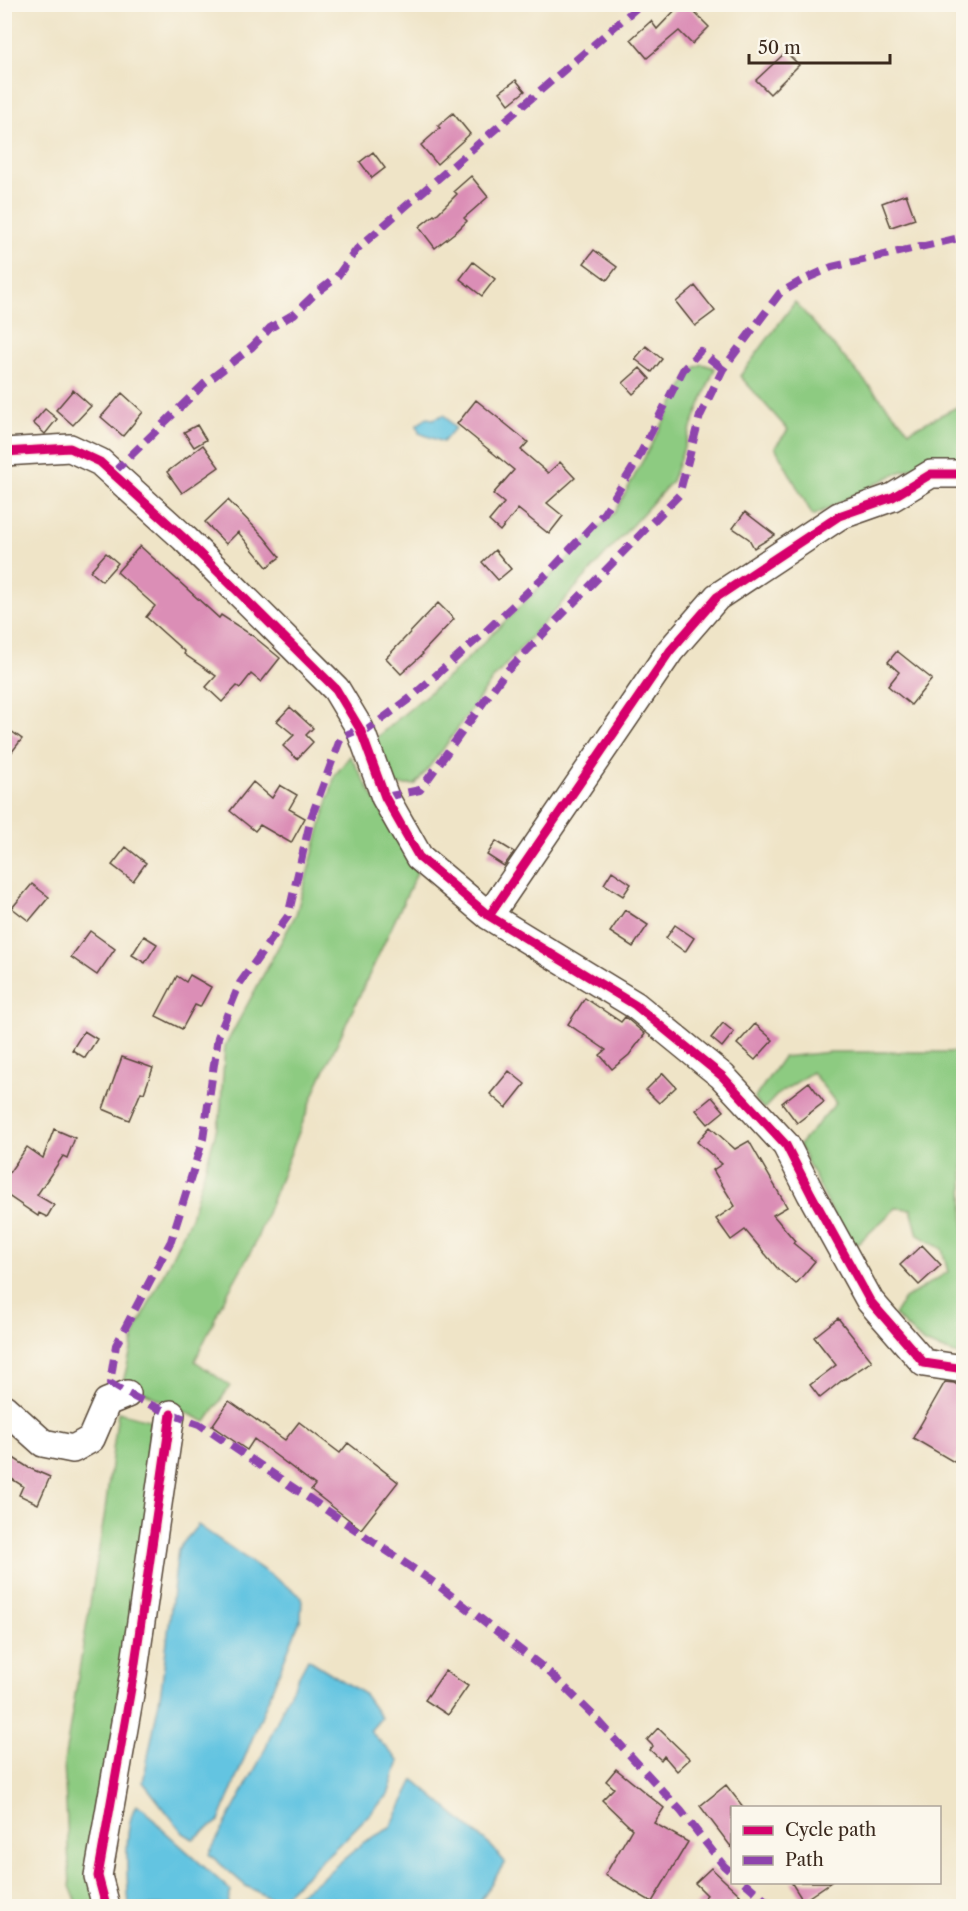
<svg xmlns="http://www.w3.org/2000/svg" width="968" height="1911" font-family="'Libre Caslon Text',serif">
  <style>
    .green { fill: #8dcb81; stroke: #647a50; stroke-width: 1.5 }
    .water { fill: #63c4e1; stroke: #4f7780; stroke-width: 1.5 }
    .building { fill: #db8eb6 }
    .lines { fill: none; stroke-linecap: round; stroke-linejoin: round }
    .minor-casing { stroke: #564637; stroke-width: 30 }
    .minor { stroke: #fff; stroke-width: 27 }
    .quiet { stroke: #8e44ad; stroke-width: 8; stroke-dasharray: 15 8; stroke-linecap: butt }
    .cycleway-casing { stroke: #fbf7ec; stroke-width: 13 }
    .cycleway { stroke: #d6006c; stroke-width: 9 }
  </style>
  <rect width="100%" height="100%" fill="#fbf7ec"/>
  <filter id="ink" filterUnits="userSpaceOnUse"><feTurbulence type="fractalNoise" baseFrequency=".0167" numOctaves="2"/><feDisplacementMap in="SourceGraphic" scale="12" xChannelSelector="R" yChannelSelector="G"/><feConvolveMatrix kernelMatrix="1 2 1 2 8 2 1 2 1" color-interpolation-filters="sRGB"/></filter>
  <filter id="wash" filterUnits="userSpaceOnUse"><feTurbulence type="fractalNoise" baseFrequency=".008" numOctaves="4" result="noise"/><feDisplacementMap in="SourceGraphic" scale="24" xChannelSelector="R" yChannelSelector="G"/><feGaussianBlur stdDeviation="1.35" result="paint"/><feColorMatrix in="noise" values="0 0 0 0 0 0 0 0 0 0 0 0 0 0 0 0 0 1.4 0 .05"/><feComposite in="paint" operator="in"/></filter>
  <g filter="url(#wash)">
    <rect width="100%" height="100%" fill="#efe4c7"/>
    <path class="green" d="M 795,302 L 909,431 L 963,404 L 963,462 L 945,456 L 895,474 L 813,516 L 775,447 L 788,430 L 740,376 Z
      M 702,364 L 715,368 L 692,425 L 672,481 L 492,680 L 441,752 L 415,785 L 393,785 L 372,741 L 456,670 L 615,512 L 692,369 Z
      M 350,756 L 417,873 L 318,1084 L 254,1246 L 222,1303 L 195,1361 L 230,1386 L 206,1422 L 123,1382 L 136,1330 L 191,1217 L 220,1117 L 225,1046 L 296,914 L 335,775 Z
      M 830,1052 L 963,1052 L 964,1348 L 961,1356 L 924,1343 L 894,1315 L 904,1299 L 948,1272 L 942,1249 L 918,1235 L 911,1209 L 896,1208 L 851,1250 L 799,1145 L 836,1103 L 812,1072 L 777,1095 L 764,1109 L 754,1099 L 783,1057 Z
      M 118,1412 L 160,1423 L 98,1906 L 78,1906 L 70,1886 L 64,1762 L 104,1518 Z"/>
    <path class="water" d="M 444,415 L 455,428 L 443,442 L 419,433 L 417,425 L 427,418 L 433,419 Z
      M 198,1525 L 302,1597 L 301,1618 L 219,1821 L 193,1839 L 183,1833 L 143,1782 L 161,1691 L 178,1549 Z
      M 308,1659 L 364,1694 L 381,1718 L 370,1731 L 399,1761 L 388,1795 L 346,1838 L 277,1902 L 246,1886 L 209,1854 L 261,1758 L 287,1698 Z
      M 414,1780 L 492,1847 L 505,1862 L 477,1906 L 288,1906 L 287,1902 L 318,1881 L 364,1842 L 390,1828 Z
      M 136,1805 L 144,1809 L 162,1829 L 231,1891 L 227,1906 L 129,1906 C 127,1880 123,1827 136,1805 Z"/>
    <g id="blocks">
      <path class="building" d="M 681,4 L 686,4 L 709,27 L 692,44 L 679,31 L 647,58 L 631,39 L 651,21 L 657,29 Z
        M 786,52 L 799,65 L 770,94 L 756,80 Z
        M 516,80 L 525,91 L 509,104 L 500,92 Z
        M 453,113 L 470,134 L 437,164 L 421,145 L 440,128 L 438,126 Z
        M 373,152 L 385,168 L 372,178 L 360,162 Z
        M 471,176 L 488,197 L 464,218 L 467,221 L 458,230 L 435,248 L 419,227 L 434,215 L 435,216 L 457,194 L 454,191 Z
        M 906,194 L 915,219 L 891,227 L 882,203 Z
        M 594,250 L 617,267 L 607,280 L 584,263 Z
        M 473,262 L 495,279 L 482,296 L 460,279 Z
        M 695,286 L 715,311 L 695,326 L 676,302 Z
        M 646,346 L 662,359 L 652,372 L 635,359 Z
        M 640,368 L 650,379 L 633,394 L 623,383 Z
        M 73,390 L 91,406 L 73,425 L 56,410 Z
        M 122,393 L 143,412 L 123,436 L 101,417 Z
        M 476,400 L 528,442 L 521,450 L 548,473 L 560,462 L 575,478 L 547,503 L 563,516 L 549,534 L 518,509 L 500,531 L 489,521 L 504,503 L 493,494 L 514,470 L 457,424 Z
        M 45,409 L 57,419 L 45,434 L 33,423 Z
        M 197,425 L 206,440 L 194,447 L 184,432 Z
        M 203,445 L 219,467 L 182,493 L 167,472 Z
        M 228,500 L 264,537 L 280,557 L 267,567 L 238,532 L 226,544 L 205,522 Z
        M 745,512 L 775,535 L 754,548 L 749,539 L 733,528 Z
        M 140,546 L 219,618 L 221,615 L 253,636 L 280,658 L 261,682 L 251,674 L 240,688 L 237,686 L 222,702 L 206,687 L 216,676 L 184,654 L 185,652 L 146,617 L 155,606 L 117,572 Z
        M 495,550 L 511,569 L 498,580 L 482,562 Z
        M 106,553 L 118,563 L 102,581 L 90,571 Z
        M 438,603 L 454,619 L 422,653 L 423,654 L 401,674 L 386,658 Z
        M 897,651 L 932,679 L 911,705 L 888,686 L 899,672 L 888,662 Z
        M 290,707 L 313,728 L 306,735 L 313,742 L 297,759 L 283,746 L 294,735 L 277,721 Z
        M 4,726 L 22,739 L 4,762 Z
        M 253,782 L 272,798 L 280,785 L 297,795 L 289,809 L 305,818 L 291,843 L 260,825 L 255,831 L 230,811 Z
        M 496,841 L 514,852 L 504,866 L 487,855 Z
        M 126,847 L 146,863 L 133,881 L 112,865 Z
        M 612,871 L 631,884 L 623,896 L 604,884 Z
        M 32,884 L 49,897 L 29,921 L 12,908 Z
        M 625,910 L 648,925 L 633,947 L 610,932 Z
        M 675,925 L 694,938 L 685,952 L 666,938 Z
        M 90,931 L 115,949 L 97,975 L 71,957 Z
        M 144,936 L 157,944 L 145,963 L 132,955 Z
        M 190,975 L 211,987 L 200,1007 L 195,1005 L 182,1029 L 156,1016 L 177,976 L 186,982 Z
        M 585,998 L 621,1022 L 625,1017 L 645,1034 L 629,1055 L 612,1069 L 600,1055 L 606,1050 L 568,1024 Z
        M 723,1023 L 734,1032 L 722,1047 L 711,1038 Z
        M 755,1024 L 773,1040 L 755,1060 L 737,1044 Z
        M 84,1031 L 97,1039 L 85,1058 L 72,1050 Z
        M 122,1057 L 153,1068 L 144,1093 L 141,1092 L 129,1120 L 103,1109 Z
        M 509,1071 L 525,1084 L 506,1108 L 490,1094 Z
        M 663,1073 L 676,1087 L 659,1103 L 646,1090 Z
        M 809,1082 L 824,1102 L 797,1123 L 782,1103 Z
        M 712,1097 L 724,1111 L 708,1124 L 696,1110 Z
        M 710,1127 L 735,1149 L 749,1141 L 787,1207 L 773,1215 L 795,1241 L 793,1243 L 815,1261 L 796,1284 L 778,1269 L 745,1230 L 731,1240 L 716,1219 L 735,1206 L 713,1170 L 722,1164 L 697,1142 Z
        M 54,1129 L 75,1138 L 67,1158 L 63,1156 L 37,1195 L 54,1205 L 47,1217 L 39,1213 L 38,1216 L 4,1193 L 4,1180 L 27,1147 L 43,1158 Z
        M 922,1245 L 941,1265 L 919,1285 L 900,1265 Z
        M 838,1318 L 872,1361 L 845,1379 L 845,1378 L 820,1398 L 810,1385 L 836,1365 L 814,1337 Z
        M 945,1382 L 954,1383 L 963,1389 L 963,1445 L 954,1462 L 913,1438 Z
        M 229,1401 L 285,1440 L 299,1422 L 340,1453 L 348,1443 L 398,1482 L 361,1529 L 311,1490 L 315,1485 L 254,1439 L 247,1450 L 212,1426 Z
        M 4,1452 L 29,1468 L 50,1477 L 38,1504 L 19,1495 L 23,1486 L 4,1474 Z
        M 445,1671 L 468,1686 L 448,1715 L 425,1700 Z
        M 658,1728 L 690,1759 L 677,1771 L 664,1756 L 661,1760 L 650,1750 L 653,1746 L 647,1740 Z
        M 616,1769 L 664,1808 L 654,1823 L 688,1842 L 652,1902 L 605,1875 L 632,1829 L 602,1800 L 614,1788 L 606,1781 Z
        M 726,1785 L 744,1808 L 732,1808 L 732,1848 L 700,1806 Z
        M 711,1868 L 740,1895 L 728,1906 L 695,1906 L 707,1895 L 695,1883 Z
        M 791,1882 L 831,1882 L 803,1901 Z"/>
    </g>
  </g>
  <g filter="url(#ink)">
    <use href="#blocks" fill-opacity="0" stroke="#564637" stroke-width="1.5"/>
    <g class="lines">
      <defs>
        <path id="minor" d="M 4,452 L 70,448 L 100,462 L 184,538 L 336,689 L 360,729 L 385,797 L 419,857 L 489,916 L 635,1005 L 722,1076 L 786,1145 L 811,1194 L 870,1301 L 924,1363 L 964,1369
          M 489,916 L 670,651 L 717,597 L 839,516 L 893,497 L 931,474 L 964,474
          M 4,1408 L 43,1443 L 73,1449 L 91,1439 L 107,1402 L 127,1394
          M 106,1906 L 98,1876 L 133,1677 L 171,1414"/>
      </defs>
      <use href="#minor" class="minor-casing"/>
      <use href="#minor" class="minor"/>
      <path class="quiet" d="M 113,473 L 204,384 L 252,347 L 270,328 L 294,314 L 315,294 L 336,278 L 357,249 L 406,206 L 641,4
        M 360,729 L 341,737 L 311,818 L 288,916 L 240,983 L 218,1037 L 203,1139 L 171,1241 L 116,1345 L 110,1383 C 138,1401 168,1413 199,1424 L 439,1586 L 550,1673 L 595,1717 L 681,1811 L 724,1866 L 732,1873
        M 362,734 L 409,699 L 484,633 L 551,570 L 604,513 L 634,466 L 683,370 L 700,351 L 723,369
        M 385,797 L 420,790 L 504,674 L 679,495 L 700,416 L 723,369 L 780,293 L 801,281 L 832,267 L 964,237
        M 744,1882 L 772,1906"/>
      <defs>
        <path id="cycleway" d="M 4,452 L 70,448 L 100,462 L 184,538 L 336,689 L 360,729 L 385,797 L 419,857 L 489,916 L 635,1005 L 722,1076 L 786,1145 L 811,1194 L 870,1301 L 924,1363 L 964,1369
          M 489,916 L 670,651 L 717,597 L 839,516 L 893,497 L 931,474 L 964,474
          M 106,1906 L 98,1876 L 133,1677 L 171,1414"/>
      </defs>
      <use href="#cycleway" class="cycleway-casing"/>
      <use href="#cycleway" class="cycleway"/>
    </g>
  </g>
  <rect width="968" height="1911" fill="none" stroke="#fbf7ec" stroke-width="24"/>
  <rect x="731" y="1806" width="210" height="78" fill="#fbf7ec" stroke="#aea59a" stroke-width="1.5"/>
  <rect x="743" y="1826" width="30" height="9" fill="#d6006c" stroke="#aea59a" stroke-width="1.5"/>
  <text x="785" y="1836" font-size="18" fill="#3b2a1e">Cycle path</text>
  <rect x="743" y="1856" width="30" height="9" fill="#8e44ad" stroke="#aea59a" stroke-width="1.5"/>
  <text x="785" y="1866" font-size="18" fill="#3b2a1e">Path</text>
  <path d="M749 54v9h141v-9" fill="none" stroke="#3b2a1e" stroke-width="3"/>
  <text x="758" y="54" font-size="18" fill="#3b2a1e" stroke="#fbf7ec" stroke-width="4.5" paint-order="stroke">50 m</text>
</svg>
